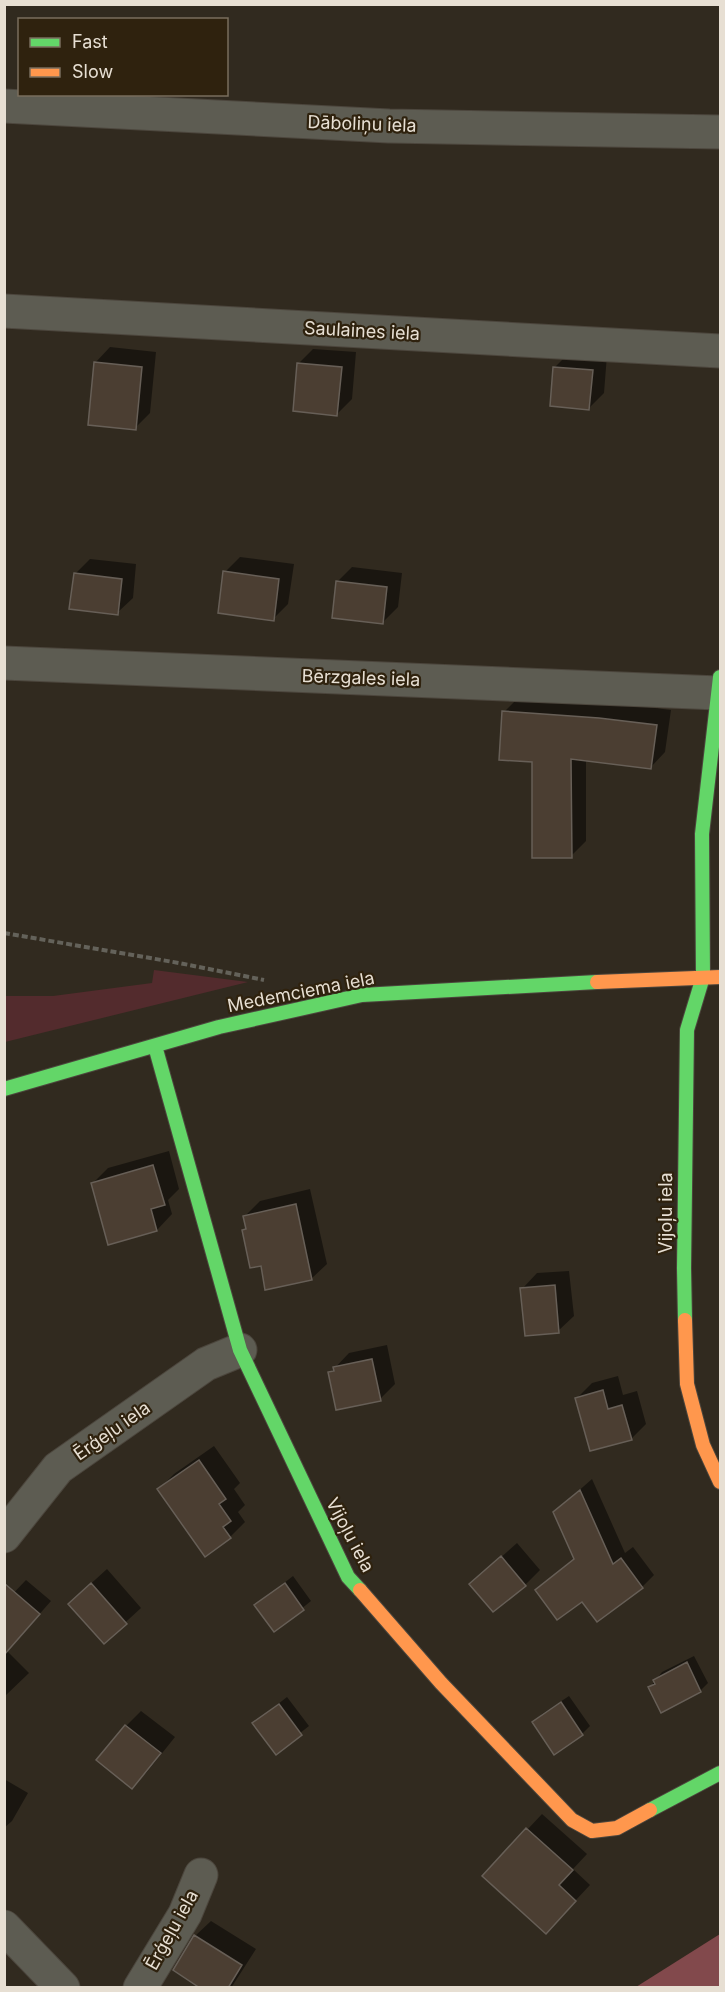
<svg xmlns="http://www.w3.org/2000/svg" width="725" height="1992" font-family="Inter,sans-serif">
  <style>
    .green { fill: #532b2d }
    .forest { fill: #82494c }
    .shadow { fill: #0007 }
    .building { fill: #4b3e32; stroke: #675f57; stroke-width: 1.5 }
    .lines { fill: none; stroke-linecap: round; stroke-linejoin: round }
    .street-casing { stroke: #4c463d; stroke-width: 35 }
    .fast-casing { stroke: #4c463d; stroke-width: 16 }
    .slow-casing { stroke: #4c463d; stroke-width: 16 }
    .path { stroke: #64625a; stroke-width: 4; stroke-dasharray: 6 3; stroke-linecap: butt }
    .street { stroke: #5d5c52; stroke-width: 33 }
    .fast { stroke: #63d668; stroke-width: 14 }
    .slow { stroke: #ff974d; stroke-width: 14 }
    .labels { text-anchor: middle; stroke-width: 4.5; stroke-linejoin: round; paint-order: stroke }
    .street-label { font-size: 18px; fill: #e7dfd3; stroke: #2f220e }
  </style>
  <rect width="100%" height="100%" fill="#312a1f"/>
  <path class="green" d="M 154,970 L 248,982 L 5,1042 L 5,996 L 53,996 L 152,983 Z"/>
  <path class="forest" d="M 720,1934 L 720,1987 L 636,1987 Z"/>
  <path class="shadow" d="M 110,347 L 156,352 L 150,413 L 135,428 L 95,363 Z
    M 313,349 L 356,352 L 352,399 L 337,414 L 298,364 Z
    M 570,352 L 607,355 L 604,393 L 589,408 L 555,367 Z
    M 240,557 L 294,564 L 288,604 L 273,619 L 225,572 Z
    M 90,559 L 136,564 L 133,598 L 117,613 L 75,574 Z
    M 352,567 L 402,573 L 398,607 L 383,622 L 337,582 Z
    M 519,697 L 615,703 L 671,710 L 665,752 L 650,768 L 586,760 L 586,841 L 571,856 L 534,761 L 504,712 Z
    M 169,1151 L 179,1189 L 168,1200 L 172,1214 L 157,1230 L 109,1243 L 93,1183 L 108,1168 Z
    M 310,1189 L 327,1264 L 311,1279 L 262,1264 L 244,1231 L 247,1227 L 245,1216 L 260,1201 Z
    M 569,1271 L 574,1316 L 558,1331 L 522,1289 L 537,1273 Z
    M 387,1345 L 395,1384 L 380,1399 L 330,1373 L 349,1353 Z
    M 618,1376 L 623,1395 L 637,1391 L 646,1424 L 631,1439 L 577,1398 L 592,1383 Z
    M 214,1446 L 240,1483 L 234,1489 L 245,1505 L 238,1512 L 245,1522 L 230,1537 L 159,1489 L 174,1474 Z
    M 592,1479 L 625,1553 L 633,1547 L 654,1575 L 642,1587 L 583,1600 L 537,1590 L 575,1558 L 567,1501 Z
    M 517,1543 L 540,1570 L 525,1585 L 493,1609 L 471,1584 Z
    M 107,1569 L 141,1608 L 104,1642 L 85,1589 Z
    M 293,1576 L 311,1601 L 275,1630 L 256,1605 Z
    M 26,1580 L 51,1601 L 7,1651 L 29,1673 L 4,1697 L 4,1603 Z
    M 694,1656 L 708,1683 L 700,1691 L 650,1687 L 662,1672 Z
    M 569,1696 L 590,1726 L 582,1734 L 534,1722 L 542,1714 Z
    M 287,1697 L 309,1726 L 276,1752 L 254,1723 Z
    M 141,1711 L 175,1737 L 147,1772 L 132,1787 L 98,1760 L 126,1726 Z
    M 4,1779 L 28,1793 L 12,1821 L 4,1828 Z
    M 542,1814 L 587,1854 L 573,1869 L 590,1885 L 561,1916 L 484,1876 Z
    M 211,1921 L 256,1949 L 231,1988 L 202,1988 L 175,1970 L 195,1936 Z"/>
  <path class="building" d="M 94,362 L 142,367 L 136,430 L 88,425 Z
    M 297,363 L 342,367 L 337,416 L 293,411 Z
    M 553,367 L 593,370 L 589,410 L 550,406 Z
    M 223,571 L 279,579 L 274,621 L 218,613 Z
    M 74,573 L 122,579 L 118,615 L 69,609 Z
    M 336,581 L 387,587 L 383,624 L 332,618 Z
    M 502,711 L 599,718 L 657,725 L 651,769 L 571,759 L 572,858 L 532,858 L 532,762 L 499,760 Z
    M 153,1165 L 165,1205 L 151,1209 L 157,1231 L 108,1245 L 91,1183 Z
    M 296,1204 L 312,1280 L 265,1290 L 261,1266 L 250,1268 L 242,1230 L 246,1229 L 243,1216 Z
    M 555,1285 L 559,1333 L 525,1336 L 520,1288 Z
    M 372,1359 L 381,1401 L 336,1410 L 328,1372 L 334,1371 L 333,1367 Z
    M 603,1390 L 608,1409 L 622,1405 L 632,1440 L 590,1451 L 575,1398 Z
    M 199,1460 L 226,1499 L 219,1504 L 231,1521 L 223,1527 L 231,1538 L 205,1557 L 157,1489 Z
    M 580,1490 L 613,1564 L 621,1558 L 643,1588 L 597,1622 L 582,1602 L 557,1620 L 535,1590 L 574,1559 L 553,1512 Z
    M 501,1556 L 526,1586 L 493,1612 L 469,1584 Z
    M 4,1583 L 40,1614 L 4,1655 Z
    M 91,1583 L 127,1624 L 104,1644 L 68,1604 Z
    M 285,1583 L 304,1610 L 274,1632 L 254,1605 Z
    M 687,1662 L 701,1692 L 661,1713 L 648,1687 L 655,1684 L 653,1680 Z
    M 561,1702 L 583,1735 L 554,1755 L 532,1722 Z
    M 279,1704 L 302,1735 L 276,1755 L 252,1723 Z
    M 125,1725 L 161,1753 L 132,1789 L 96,1760 Z
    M 526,1828 L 573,1870 L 559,1885 L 576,1901 L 546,1934 L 482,1876 Z
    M 194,1935 L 242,1965 L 228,1988 L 200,1988 L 173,1970 Z"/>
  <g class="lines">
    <defs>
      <path id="street" d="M 4,106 L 389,126 L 720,132
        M 4,311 L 720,351
        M 4,663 L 718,693
        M 4,1536 L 58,1468 L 206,1364 L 240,1350
        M 4,1927 L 63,1988
        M 140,1988 L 185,1914 L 201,1875"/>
      <path id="fast" d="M 155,1046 L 240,1350 L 348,1577 L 360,1590
        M 4,1089 L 219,1027 L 362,995 L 597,982
        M 685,1320 L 684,1268 L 687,1030 L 703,977 L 702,834 L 720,677
        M 650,1810 L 720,1773"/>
      <path id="slow" d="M 597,982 L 720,977
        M 685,1320 L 687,1384 L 703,1445 L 720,1482
        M 360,1590 L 441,1683 L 572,1820 L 592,1831 L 617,1828 L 650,1810"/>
    </defs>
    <use href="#street" class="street-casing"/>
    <use href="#fast" class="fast-casing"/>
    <use href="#slow" class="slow-casing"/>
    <path class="path" d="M 4,933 L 179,963 L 264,980"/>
    <use href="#street" class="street"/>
    <use href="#fast" class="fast"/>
    <use href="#slow" class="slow"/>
  </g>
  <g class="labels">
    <g class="street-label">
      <text transform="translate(362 124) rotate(2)" y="6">Dāboliņu iela</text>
      <text transform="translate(362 331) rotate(3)" y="6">Saulaines iela</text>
      <text transform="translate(361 678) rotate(2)" y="6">Bērzgales iela</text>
      <text transform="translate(301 992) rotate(-11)" y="6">Medemciema iela</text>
      <text transform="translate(666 1213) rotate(-90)" y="6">Vijoļu iela</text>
      <text transform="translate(112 1431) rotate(-35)" y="6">Ērģeļu iela</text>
      <text transform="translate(350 1535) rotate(62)" y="6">Vijoļu iela</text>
      <text transform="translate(172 1930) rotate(-61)" y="6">Ērģeļu iela</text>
    </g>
  </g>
  <rect width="725" height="1992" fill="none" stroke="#e7dfd3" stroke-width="12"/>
  <rect x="18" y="18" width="210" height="78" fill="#2f220e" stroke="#796e5d" stroke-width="1.5"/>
  <rect x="30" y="38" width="30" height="9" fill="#63d668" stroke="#796e5d" stroke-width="1.5"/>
  <text x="72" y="48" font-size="18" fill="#e7dfd3">Fast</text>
  <rect x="30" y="68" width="30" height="9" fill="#ff974d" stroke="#796e5d" stroke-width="1.5"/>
  <text x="72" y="78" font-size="18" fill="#e7dfd3">Slow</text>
</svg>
